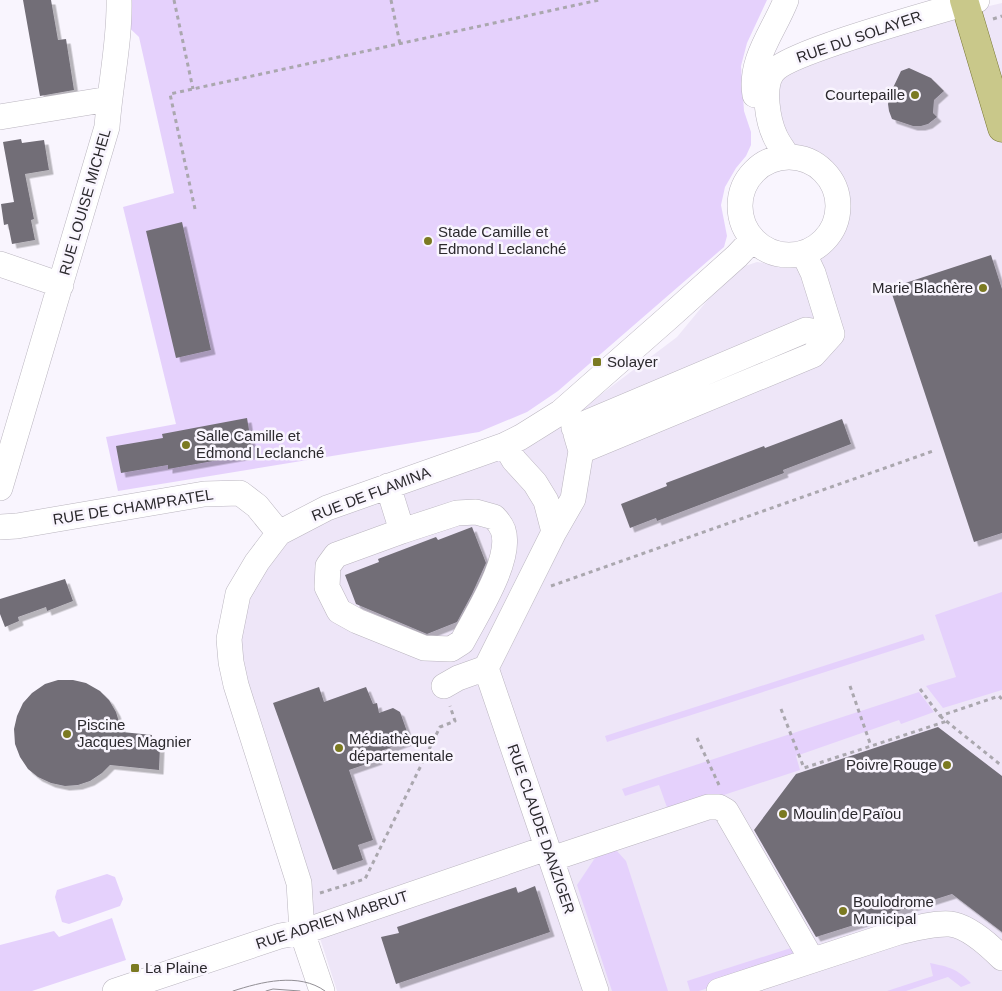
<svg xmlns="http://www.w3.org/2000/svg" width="1002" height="991" font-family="Arial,sans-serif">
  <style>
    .built { fill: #eee6f8 }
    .green { fill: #e5d1fc }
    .building { fill: #726e77; filter: url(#shadow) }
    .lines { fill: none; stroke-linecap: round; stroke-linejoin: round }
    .minor-casing { stroke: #bab5bf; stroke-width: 26 }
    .major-casing { stroke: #7a7937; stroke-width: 29 }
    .path { stroke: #aaa7ae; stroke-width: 3; stroke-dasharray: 4 4; stroke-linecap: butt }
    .minor { stroke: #fff; stroke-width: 25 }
    .major { stroke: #c9c88a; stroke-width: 28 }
    .tram { stroke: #928f95; stroke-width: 1 }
    .poi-dot { fill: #7b7a22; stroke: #f9f5fe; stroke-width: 2 }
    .labels { text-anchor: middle; stroke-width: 5; stroke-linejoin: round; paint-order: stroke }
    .street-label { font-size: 15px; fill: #2b292d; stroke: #f9f5fe }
    .poi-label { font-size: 15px; fill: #2b292d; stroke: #f9f5fe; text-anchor: start }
  </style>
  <defs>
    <filter id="shadow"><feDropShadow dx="4.5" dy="4.5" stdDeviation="0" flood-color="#0004"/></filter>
  </defs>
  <rect width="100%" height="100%" fill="#f9f5fe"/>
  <path class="built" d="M 1002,3 L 1002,991 L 337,991 L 231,662 L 257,562 L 279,533 L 388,486 L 538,442 L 677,337 L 711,296 L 742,267 L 757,262 L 783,266 L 799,265 L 823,254 L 839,238 L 849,214 L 845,192 L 832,167 L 812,153 L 787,145 L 772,101 L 782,75 L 942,17 Z"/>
  <path class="green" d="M 119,0 L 767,0 L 747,43 L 741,66 L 744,111 L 751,132 L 751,145 L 746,156 L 736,168 L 725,187 L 721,205 L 727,236 L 724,247 L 558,391 L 527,412 L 479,432 L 118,491 L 106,437 L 176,424 L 123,207 L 174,193 L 139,37 L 120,19 Z
    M 1002,592 L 1002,690 L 943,708 L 926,686 L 956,677 L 935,615 Z
    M 923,634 L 925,640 L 607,742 L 605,736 Z
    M 919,692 L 934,712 L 901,724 L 899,720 L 796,756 L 800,770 L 669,813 L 659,785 L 625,796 L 622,789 Z
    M 616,850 L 626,861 L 668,991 L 612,991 L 577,885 L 595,858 Z
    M 107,874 L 115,877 L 123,899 L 120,906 L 69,924 L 62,922 L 55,897 L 57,890 Z
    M 112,918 L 126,960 L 32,991 L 0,991 L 0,945 L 54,931 L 59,937 Z
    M 794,947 L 794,952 L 789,961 L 699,991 L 690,991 L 687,981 Z
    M 930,963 C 950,967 957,969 971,983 L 961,987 L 948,977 L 906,991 L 887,991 L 933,976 Z"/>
  <path class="building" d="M 23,0 L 51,0 L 58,40 L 66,39 L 74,90 L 40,96 Z
    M 909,68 L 931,78 L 944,91 L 934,100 L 933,113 L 937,117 L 928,124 L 921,126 L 913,126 L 892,119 L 889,111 L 888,104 L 891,92 L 901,71 Z
    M 21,139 L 22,143 L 44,140 L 49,170 L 25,174 L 34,219 L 31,220 L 35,240 L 12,244 L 8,224 L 4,225 L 1,204 L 14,202 L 3,142 Z
    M 182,222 L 211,350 L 176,358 L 146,231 Z
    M 991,255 L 1002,289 L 1002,533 L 974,542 L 890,288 Z
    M 247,418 L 253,454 L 168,469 L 168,465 L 121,473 L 116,446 L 163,438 L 162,434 Z
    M 842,419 L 851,444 L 783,470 L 784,473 L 657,521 L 656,518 L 630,528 L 621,504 L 667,486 L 666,483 L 764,446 L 765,448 Z
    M 472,527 L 486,563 L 472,594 L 457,622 L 427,634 L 356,604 L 345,575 L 379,562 L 378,559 L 436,537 L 438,540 Z
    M 65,579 L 73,601 L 47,611 L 46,607 L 18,617 L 19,621 L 5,627 L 0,614 L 0,599 Z
    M 58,680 L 73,680 L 86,683 L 100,691 L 109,700 L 116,712 L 122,732 L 152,735 L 151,746 L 160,746 L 159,770 L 110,765 L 102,773 L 90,781 L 78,785 L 65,786 L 51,783 L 38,777 L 28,769 L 20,757 L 15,744 L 14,729 L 17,716 L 23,703 L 32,693 L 45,684 Z
    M 319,687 L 324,702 L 366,687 L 373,704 L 377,703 L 379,713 L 393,708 L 400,712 L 410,740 L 376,753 L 378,760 L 349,770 L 373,840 L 358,845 L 363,860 L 333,870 L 273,703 Z
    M 938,727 L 1002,776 L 1002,932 L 952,894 L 816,937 L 754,830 L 796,774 Z
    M 535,886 L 550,932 L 396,984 L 381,937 L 399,933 L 397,927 L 516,887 L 518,893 Z"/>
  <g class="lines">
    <defs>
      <path id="minor" d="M 755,95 C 749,60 774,31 786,0
        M 0,117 L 109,99
        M 787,156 C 783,149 778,143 775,136 C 768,121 762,88 772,73 C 786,52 944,10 977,0
        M740 206a49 49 0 1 1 98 0a49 49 0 1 1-98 0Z
        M 804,254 L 813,273 L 832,334
        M 0,264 L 61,285
        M 574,428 L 806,330 L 832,334 L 813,355 L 581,451
        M 505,445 L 514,460 L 535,483 L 546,501 L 554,532
        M 388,486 L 402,531
        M 0,488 L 107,127 C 110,85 120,42 119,0
        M 476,512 L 494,517 C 497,520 501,525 503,530 C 513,559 476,615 462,642 L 451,649 L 424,648 L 357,621 L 339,611 L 327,587 L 328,566 L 336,555 L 402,531 L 457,513 Z
        M 0,527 L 17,526 L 204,494 L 240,493 L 257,506 L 279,533
        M 486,668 L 596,991
        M 444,686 L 458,678 L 486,668 L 554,532 L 573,499 L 581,451 L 576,434
        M 551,859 L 708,807 L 719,807 L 726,811 L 812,960
        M 115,991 L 280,936 L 302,932 L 547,848
        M 322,991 L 302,932 L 299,883 L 236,685 L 231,662 L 229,639 L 238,594 L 257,562 L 279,533 L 327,508 L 505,445 L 521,437 L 561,412 L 669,317 L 737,256 L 752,240
        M 719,991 L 899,932 C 915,928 933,923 950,924 C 968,926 989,945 1002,958"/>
      <path id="major" d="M 964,0 L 1002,128"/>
    </defs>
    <use href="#minor" class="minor-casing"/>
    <use href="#major" class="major-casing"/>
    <path class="path" d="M 174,0 L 193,89
      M 391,0 L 400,44
      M 993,19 L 1002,16
      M 195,209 L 170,94 L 599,0
      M 551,586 L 933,451
      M 850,686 L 871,746
      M 920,689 L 940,716 L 999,696 L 1002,699
      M 781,709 L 804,768 L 947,721
      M 940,716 L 1002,766
      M 697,738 L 719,785
      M 320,893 L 365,879 L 440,727 L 455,721 L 450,706"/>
    <use href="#minor" class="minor"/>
    <use href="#major" class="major"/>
    <path class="tram" d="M 233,991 C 261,982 299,972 325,991
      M 266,991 L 273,989 L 300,991"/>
  </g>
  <g class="poi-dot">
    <circle cx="915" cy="95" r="5"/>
    <circle cx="428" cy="241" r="5"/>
    <circle cx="983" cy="288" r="5"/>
    <rect x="592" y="357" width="10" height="10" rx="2.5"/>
    <circle cx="186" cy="445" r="5"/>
    <circle cx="67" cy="734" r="5"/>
    <circle cx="339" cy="748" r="5"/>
    <circle cx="947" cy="765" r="5"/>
    <circle cx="783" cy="814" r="5"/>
    <circle cx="843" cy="911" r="5"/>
    <rect x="130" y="963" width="10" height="10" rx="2.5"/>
  </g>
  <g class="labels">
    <g class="street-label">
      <text transform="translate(859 37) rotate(-19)" y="5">RUE DU SOLAYER</text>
      <text transform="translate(85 202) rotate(-74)" y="5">RUE LOUISE MICHEL</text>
      <text transform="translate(371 494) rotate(-21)" y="5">RUE DE FLAMINA</text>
      <text transform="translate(133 507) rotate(-9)" y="5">RUE DE CHAMPRATEL</text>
      <text transform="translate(541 829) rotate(71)" y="5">RUE CLAUDE DANZIGER</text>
      <text transform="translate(332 920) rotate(-18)" y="5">RUE ADRIEN MABRUT</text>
    </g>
    <g class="poi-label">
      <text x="905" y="100" text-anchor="end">Courtepaille</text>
      <text x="438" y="237">Stade Camille et<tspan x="438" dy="17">Edmond Leclanché</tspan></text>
      <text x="973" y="293" text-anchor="end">Marie Blachère</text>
      <text x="607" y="367">Solayer</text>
      <text x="196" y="441">Salle Camille et<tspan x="196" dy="17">Edmond Leclanché</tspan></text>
      <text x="77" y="730">Piscine<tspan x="77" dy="17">Jacques Magnier</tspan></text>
      <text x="349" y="744">Médiathèque<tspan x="349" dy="17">départementale</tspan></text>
      <text x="937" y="770" text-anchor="end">Poivre Rouge</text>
      <text x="793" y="819">Moulin de Païou</text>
      <text x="853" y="907">Boulodrome<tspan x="853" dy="17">Municipal</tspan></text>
      <text x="145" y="973">La Plaine</text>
    </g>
  </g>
</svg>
